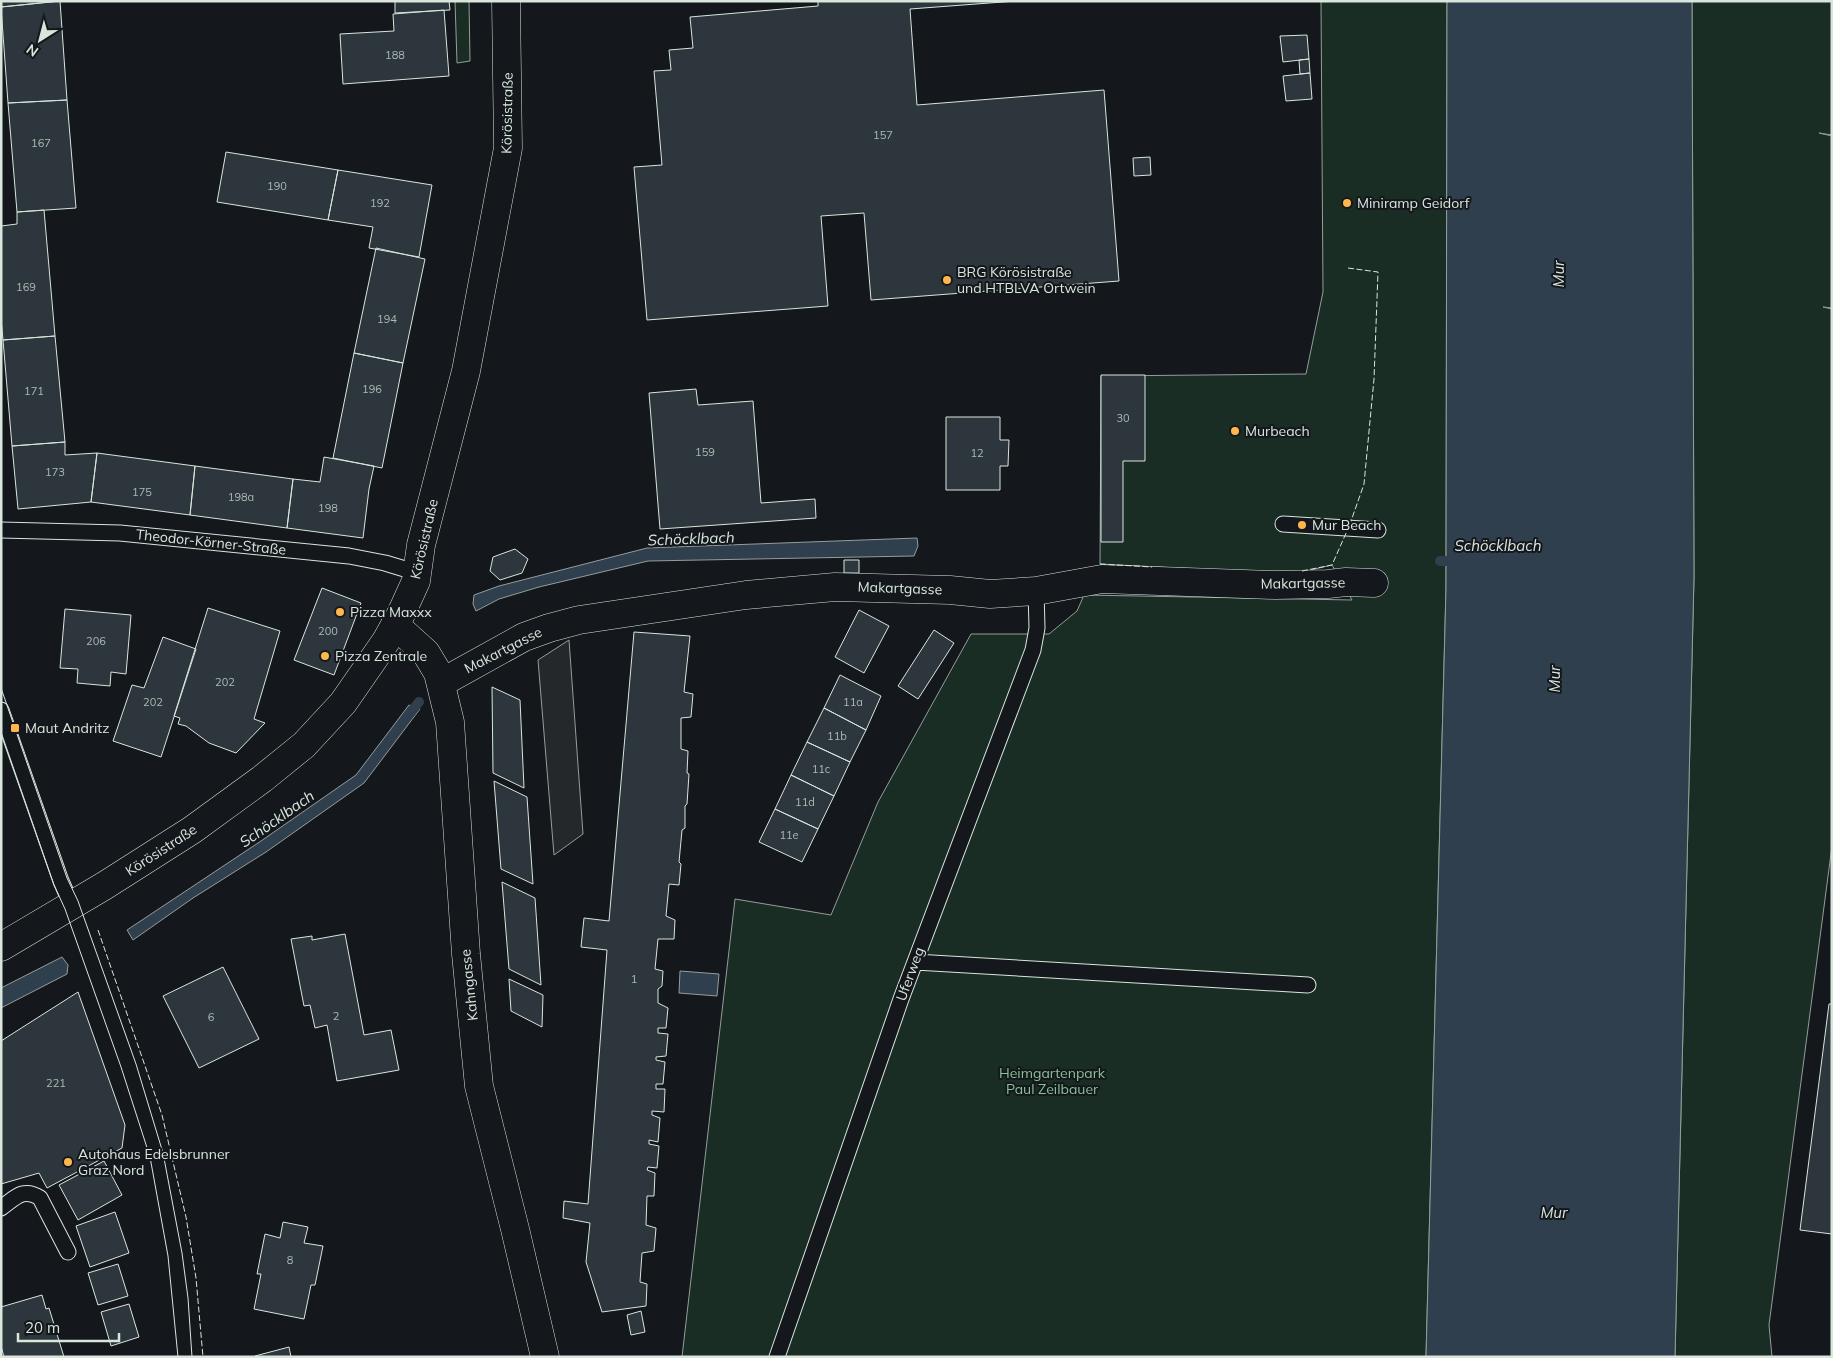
<svg xmlns="http://www.w3.org/2000/svg" width="1833" height="1358" font-family="Mulish,sans-serif">
  <style>
    .green { fill: #1a2d24; stroke: #939e99 }
    .parking { fill: #24282b; stroke: #939e99 }
    .water { fill: #2f3f4d; stroke: #939e99 }
    .lines { fill: none; stroke-linecap: round; stroke-linejoin: round }
    .stream { stroke: #2f3f4d; stroke-width: 10 }
    .building { fill: #2c363c; stroke: #d8e6dc }
    .lane-casing { stroke: #d8e6dc; stroke-width: 17 }
    .street-casing { stroke: #d8e6dc; stroke-width: 29 }
    .secondary-casing { stroke: #d8e6dc; stroke-width: 29 }
    .lane { stroke: #14181c; stroke-width: 15 }
    .street { stroke: #14181c; stroke-width: 28 }
    .secondary { stroke: #14181c; stroke-width: 28 }
    .tram { stroke: #d8e6dc; stroke-width: 1 }
    .fence { stroke: #d8e6dc; stroke-width: 1; stroke-dasharray: 6 2.5; stroke-linecap: butt }
    .poi-dot { fill: #ffb74d; stroke: #14181c; stroke-width: 2 }
    .labels { text-anchor: middle; stroke-width: 4; stroke-linejoin: round; paint-order: stroke }
    .number-label { font-size: 11px; fill: #adbab4 }
    .street-label { font-size: 14px; fill: #d8e6dc; stroke: #14181c }
    .poi-label { font-size: 14px; fill: #d8e6dc; stroke: #14181c; text-anchor: start }
    .park-label { font-size: 14px; fill: #8ac095; stroke: #14181c }
    .water-label { font-size: 15px; font-style: italic; fill: #d8e6dc; stroke: #14181c }
  </style>
  <rect width="100%" height="100%" fill="#14181c"/>
  <path class="green" d="M 455,1 L 469,1 L 470,61 L 457,63 Z
    M 1321,1 L 1447,1 L 1446,588 L 1426,1357 L 682,1357 L 735,899 L 831,915 L 878,802 L 971,634 L 1049,634 L 1077,611 L 1084,595 L 1352,600 L 1332,565 L 1302,572 L 1275,573 L 1100,564 L 1101,376 L 1306,374 L 1323,292 Z
    M 1692,1 L 1832,1 L 1832,135 L 1819,133 L 1832,136 L 1832,308 L 1823,307 L 1832,309 L 1832,846 L 1769,1325 L 1772,1357 L 1675,1357 L 1694,577 Z"/>
  <path class="parking" d="M 569,640 L 583,834 L 554,855 L 538,660 Z"/>
  <path class="water" d="M 1447,1 L 1692,1 L 1694,577 L 1675,1357 L 1426,1357 L 1446,588 Z
    M 917,538 L 918,546 L 914,556 L 648,561 L 539,587 L 499,599 L 476,611 L 473,604 L 474,595 L 499,586 L 647,548 Z
    M 409,705 L 420,709 L 364,783 L 266,852 L 193,898 L 133,940 L 127,930 L 261,841 L 356,775 Z
    M 62,957 L 68,965 L 67,974 L 1,1008 L 1,988 Z
    M 680,971 L 719,974 L 717,996 L 679,993 Z"/>
  <g class="lines">
    <path class="stream" d="M 1440,561 L 1459,561
      M 407,717 L 419,702"/>
  </g>
  <path class="building" d="M 1,1 L 60,1 L 1,7 Z
    M 60,1 L 67,100 L 8,103 L 1,7 Z
    M 395,1 L 449,1 L 450,10 L 395,13 Z
    M 818,1 L 1016,1 L 910,9 L 917,105 L 1104,90 L 1119,281 L 871,300 L 864,213 L 821,216 L 828,306 L 647,320 L 634,167 L 662,165 L 654,71 L 671,70 L 669,50 L 693,48 L 690,17 L 818,6 Z
    M 444,10 L 449,76 L 343,84 L 340,34 L 394,31 L 393,14 Z
    M 1307,35 L 1309,59 L 1283,62 L 1280,36 Z
    M 1309,59 L 1310,73 L 1300,74 L 1299,60 Z
    M 1310,73 L 1312,99 L 1286,101 L 1283,76 Z
    M 67,100 L 76,208 L 17,212 L 8,103 Z
    M 226,152 L 338,170 L 328,220 L 217,202 Z
    M 1150,157 L 1151,175 L 1134,176 L 1133,158 Z
    M 338,170 L 432,185 L 419,257 L 369,248 L 373,227 L 328,220 Z
    M 44,210 L 55,336 L 3,340 L 1,318 L 1,226 L 17,224 L 17,212 Z
    M 376,248 L 425,259 L 403,363 L 354,353 Z
    M 55,336 L 65,442 L 12,446 L 3,340 Z
    M 354,353 L 403,363 L 382,468 L 333,458 Z
    M 1101,375 L 1145,375 L 1145,461 L 1123,461 L 1123,542 L 1101,542 Z
    M 696,389 L 698,405 L 753,401 L 761,503 L 815,499 L 816,518 L 660,529 L 649,393 Z
    M 946,417 L 1000,417 L 1000,440 L 1009,440 L 1008,466 L 1000,466 L 1000,490 L 946,490 Z
    M 65,442 L 65,455 L 97,453 L 91,502 L 18,509 L 12,446 Z
    M 97,453 L 195,466 L 190,515 L 91,502 Z
    M 324,457 L 374,466 L 369,489 L 363,538 L 287,528 L 293,479 L 320,482 Z
    M 195,466 L 293,479 L 287,528 L 190,515 Z
    M 515,549 L 528,559 L 522,573 L 500,580 L 490,571 L 493,557 Z
    M 844,560 L 859,560 L 859,573 L 844,573 Z
    M 322,588 L 361,603 L 334,675 L 294,660 Z
    M 208,608 L 280,631 L 254,719 L 265,723 L 236,753 L 209,743 L 186,726 L 178,724 L 180,718 L 174,716 Z
    M 65,609 L 131,615 L 126,674 L 111,672 L 110,686 L 77,683 L 78,669 L 60,668 Z
    M 859,610 L 889,626 L 864,673 L 835,657 Z
    M 934,630 L 954,643 L 918,699 L 898,686 Z
    M 634,632 L 690,636 L 684,692 L 693,694 L 691,717 L 681,718 L 681,749 L 688,751 L 687,773 L 689,774 L 687,804 L 685,806 L 685,828 L 682,830 L 679,862 L 681,864 L 679,885 L 669,884 L 666,916 L 675,920 L 674,939 L 658,939 L 655,969 L 663,971 L 662,986 L 658,989 L 658,1003 L 668,1008 L 666,1028 L 658,1028 L 658,1033 L 668,1034 L 666,1056 L 656,1057 L 656,1060 L 665,1062 L 663,1084 L 656,1084 L 656,1089 L 665,1089 L 664,1112 L 652,1111 L 652,1115 L 660,1118 L 658,1142 L 649,1140 L 649,1144 L 659,1146 L 657,1168 L 648,1167 L 647,1170 L 655,1173 L 654,1196 L 647,1196 L 646,1225 L 656,1228 L 654,1251 L 642,1253 L 640,1282 L 647,1284 L 646,1306 L 602,1312 L 586,1262 L 590,1223 L 563,1218 L 564,1201 L 588,1204 L 607,950 L 581,947 L 584,918 L 609,921 Z
    M 163,637 L 196,649 L 161,757 L 113,741 L 132,685 L 144,688 Z
    M 840,675 L 881,696 L 866,730 L 824,708 Z
    M 492,687 L 520,700 L 524,788 L 493,773 Z
    M 824,708 L 866,730 L 850,762 L 807,742 Z
    M 807,742 L 850,762 L 834,796 L 791,775 Z
    M 791,775 L 834,796 L 818,829 L 775,809 Z
    M 494,781 L 527,797 L 533,884 L 501,869 Z
    M 775,809 L 818,829 L 802,862 L 759,842 Z
    M 502,882 L 535,898 L 541,985 L 509,969 Z
    M 345,934 L 364,1035 L 391,1030 L 399,1070 L 337,1081 L 327,1025 L 315,1028 L 310,1005 L 304,1006 L 291,939 L 312,936 L 312,940 Z
    M 223,967 L 259,1039 L 199,1068 L 163,996 Z
    M 509,979 L 543,995 L 542,1027 L 511,1011 Z
    M 78,992 L 125,1125 L 122,1148 L 47,1188 L 39,1173 L 1,1184 L 1,1041 Z
    M 1829,1004 L 1832,1004 L 1832,1234 L 1800,1230 Z
    M 104,1161 L 122,1195 L 78,1220 L 59,1185 Z
    M 115,1212 L 129,1253 L 90,1267 L 76,1226 Z
    M 283,1222 L 308,1227 L 304,1243 L 323,1246 L 315,1285 L 311,1285 L 304,1319 L 254,1309 L 261,1274 L 257,1274 L 265,1234 L 280,1238 Z
    M 118,1264 L 128,1296 L 98,1305 L 88,1273 Z
    M 42,1295 L 46,1309 L 49,1308 L 64,1357 L 4,1357 L 1,1346 L 1,1307 Z
    M 129,1304 L 139,1337 L 111,1346 L 101,1312 Z
    M 641,1311 L 645,1332 L 631,1335 L 627,1315 Z
    M 289,1347 L 291,1357 L 255,1357 L 255,1356 Z"/>
  <g class="lines">
    <defs>
      <path id="lane" d="M 1283,524 L 1378,530
        M 1,530 L 120,533 L 349,556 L 385,563 L 418,573
        M 1,710 L 61,881 L 72,906
        M 915,962 L 1308,985
        M 1,1208 C 15,1198 23,1187 40,1198 L 68,1252
        M 777,1357 L 901,999 L 1033,650 L 1037,628 L 1036,591"/>
      <path id="street" d="M 395,625 L 426,653 L 438,673 L 450,722 L 466,954 L 479,1086 L 515,1229 L 545,1357
        M 441,683 L 524,637 L 549,628 L 579,620 L 746,595 L 835,587 L 950,590 L 990,594 L 1036,591 L 1102,579 L 1275,585 L 1328,584 L 1346,582 L 1374,583"/>
      <path id="secondary" d="M 1,947 L 104,886 L 192,830 L 262,779 L 304,745 L 343,703 L 386,641 L 401,614 L 416,581 L 421,545 L 466,371 L 508,148 L 506,1"/>
    </defs>
    <use href="#lane" class="lane-casing"/>
    <use href="#street" class="street-casing"/>
    <use href="#secondary" class="secondary-casing"/>
    <use href="#lane" class="lane"/>
    <use href="#street" class="street"/>
    <use href="#secondary" class="secondary"/>
    <path class="tram" d="M 1,688 L 67,878 L 78,901 L 136,1064 L 163,1153 L 182,1253 L 188,1298 L 192,1357
      M 1,732 L 54,885 L 65,909 L 121,1067 L 150,1157 L 168,1256 L 178,1357"/>
    <path class="fence" d="M 1348,268 L 1378,272 L 1374,379 L 1364,484 L 1350,524
      M 1100,564 L 1152,567
      M 1302,571 L 1332,565 L 1347,531
      M 98,930 L 162,1115 L 186,1217 L 196,1278 L 203,1357"/>
  </g>
  <g class="poi-dot">
    <circle cx="1347" cy="203" r="5"/>
    <circle cx="947" cy="280" r="5"/>
    <circle cx="1235" cy="431" r="5"/>
    <circle cx="1302" cy="525" r="5"/>
    <circle cx="340" cy="612" r="5"/>
    <circle cx="325" cy="656" r="5"/>
    <rect x="10" y="723" width="10" height="10" rx="2.5"/>
    <circle cx="68" cy="1162" r="5"/>
  </g>
  <g class="labels">
    <g class="number-label">
      <text x="395" y="59">188</text>
      <text x="883" y="139">157</text>
      <text x="41" y="147">167</text>
      <text x="277" y="190">190</text>
      <text x="380" y="207">192</text>
      <text x="26" y="291">169</text>
      <text x="387" y="323">194</text>
      <text x="372" y="393">196</text>
      <text x="34" y="395">171</text>
      <text x="1123" y="422">30</text>
      <text x="705" y="456">159</text>
      <text x="977" y="457">12</text>
      <text x="55" y="476">173</text>
      <text x="142" y="496">175</text>
      <text x="241" y="501">198a</text>
      <text x="328" y="512">198</text>
      <text x="328" y="635">200</text>
      <text x="96" y="645">206</text>
      <text x="225" y="686">202</text>
      <text x="153" y="706">202</text>
      <text x="853" y="706">11a</text>
      <text x="837" y="740">11b</text>
      <text x="821" y="773">11c</text>
      <text x="805" y="806">11d</text>
      <text x="789" y="839">11e</text>
      <text x="634" y="983">1</text>
      <text x="336" y="1020">2</text>
      <text x="211" y="1021">6</text>
      <text x="56" y="1087">221</text>
      <text x="290" y="1264">8</text>
    </g>
    <g class="street-label">
      <text transform="translate(507 113) rotate(-89)" y="5">Körösistraße</text>
      <text transform="translate(424 539) rotate(-77)" y="5">Körösistraße</text>
      <text transform="translate(211 542) rotate(6)" y="5">Theodor-Körner-Straße</text>
      <text transform="translate(1303 583) rotate(-1)" y="5">Makartgasse</text>
      <text transform="translate(900 588) rotate(2)" y="5">Makartgasse</text>
      <text transform="translate(503 650) rotate(-27)" y="5">Makartgasse</text>
      <text transform="translate(161 850) rotate(-33)" y="5">Körösistraße</text>
      <text transform="translate(910 974) rotate(-70)" y="5">Uferweg</text>
      <text transform="translate(469 985) rotate(-96)" y="5">Kahngasse</text>
    </g>
    <g class="poi-label">
      <text x="1357" y="208">Miniramp Geidorf</text>
      <text x="957" y="277">BRG Körösistraße<tspan x="957" dy="16">und HTBLVA Ortwein</tspan></text>
      <text x="1245" y="436">Murbeach</text>
      <text x="1312" y="530">Mur Beach</text>
      <text x="350" y="617">Pizza Maxxx</text>
      <text x="335" y="661">Pizza Zentrale</text>
      <text x="25" y="733">Maut Andritz</text>
      <text x="78" y="1159">Autohaus Edelsbrunner<tspan x="78" dy="16">Graz Nord</tspan></text>
    </g>
    <g class="park-label">
      <text x="1052" y="1078">Heimgartenpark<tspan x="1052" dy="16">Paul Zeilbauer</tspan></text>
    </g>
    <g class="water-label">
      <text transform="translate(1559 274) rotate(-90)" y="5">Mur</text>
      <text transform="translate(691 539) rotate(-2)" y="5">Schöcklbach</text>
      <text x="1498" y="551">Schöcklbach</text>
      <text transform="translate(1555 679) rotate(-90)" y="5">Mur</text>
      <text transform="translate(277 819) rotate(-35)" y="5">Schöcklbach</text>
      <text x="1554" y="1218">Mur</text>
    </g>
  </g>
  <rect width="1833" height="1358" fill="none" stroke="#d8e6dc" stroke-width="5"/>
  <g transform="translate(40 40) rotate(216)" stroke="#14181c" stroke-width="4" paint-order="stroke">
  <path d="M0-4L9 19L0 12L-9 19Z" fill="#d8e6dc"/>
  <text y="-8" font-size="14" font-weight="bold" text-anchor="middle" fill="#d8e6dc">N</text>
  </g>
  <path d="M18 1333v8h101v-8" fill="none" stroke="#d8e6dc" stroke-width="2.5"/>
  <text x="25" y="1333" font-size="15" fill="#d8e6dc" stroke="#14181c" stroke-width="4" paint-order="stroke">20 m</text>
</svg>
